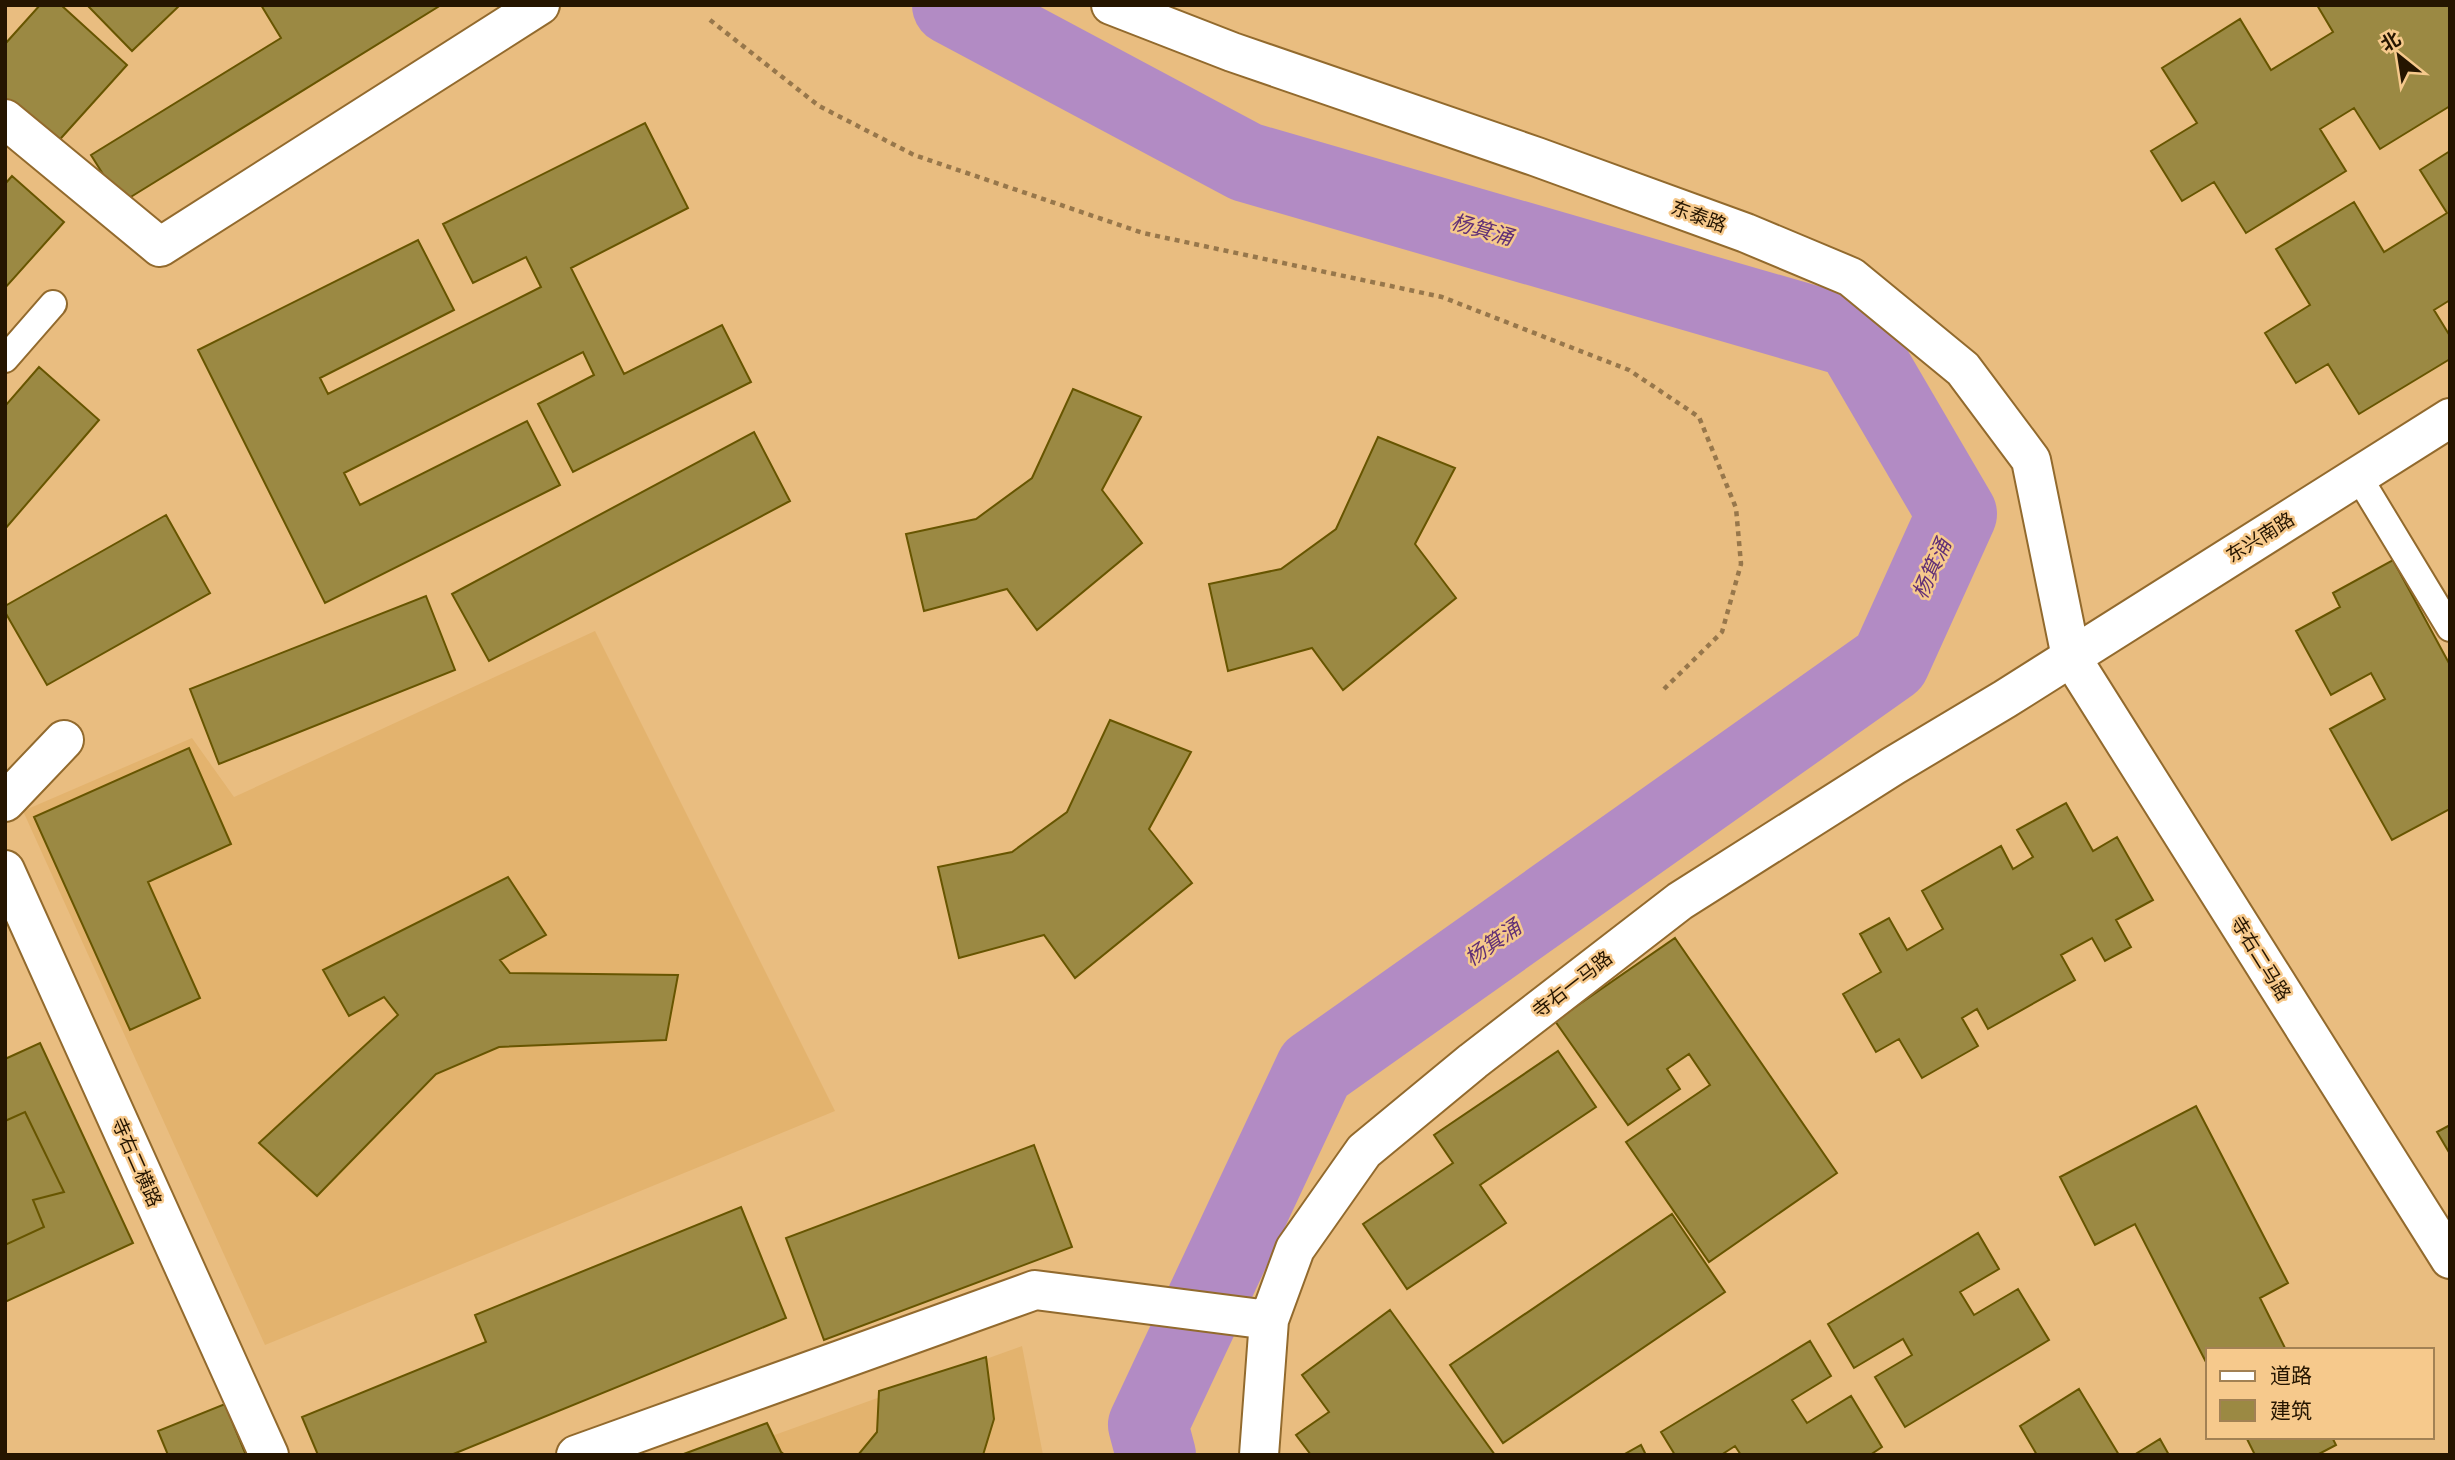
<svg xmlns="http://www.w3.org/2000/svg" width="2455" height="1460" font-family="'IBM Plex Sans','Noto Sans SC',sans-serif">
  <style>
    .built { fill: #e3b36e }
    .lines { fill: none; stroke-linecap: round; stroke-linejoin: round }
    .river { stroke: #b28bc4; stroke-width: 80 }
    .building { fill: #9b8943; stroke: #675500; stroke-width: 2 }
    .service-casing { stroke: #926a2d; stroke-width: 30 }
    .minor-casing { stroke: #926a2d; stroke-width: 42 }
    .tertiary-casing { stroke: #926a2d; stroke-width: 42 }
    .path { stroke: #97774b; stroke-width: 4.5; stroke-dasharray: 5 5; stroke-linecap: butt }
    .service { stroke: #fff; stroke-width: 26 }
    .minor { stroke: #fff; stroke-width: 38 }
    .tertiary { stroke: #fff; stroke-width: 38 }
    .labels { text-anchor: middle; stroke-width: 5; stroke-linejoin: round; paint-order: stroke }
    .street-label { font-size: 19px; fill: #251500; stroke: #f6c98c }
    .water-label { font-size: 21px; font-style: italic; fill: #613076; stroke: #f6c98c }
  </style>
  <rect width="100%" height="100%" fill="#e9bd80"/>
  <path class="built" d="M 595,631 L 835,1111 L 265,1345 L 23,811 L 192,738 L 234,797 Z
    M 1022,1346 L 1043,1455 L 719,1455 Z"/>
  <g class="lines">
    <path class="river" d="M 952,5 L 1246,162 L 1854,338 L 1957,514 L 1890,662 L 1315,1069 L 1148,1425 L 1156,1455"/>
  </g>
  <path class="building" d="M 40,5 L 61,5 L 127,65 L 53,147 L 5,105 L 5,44 Z
    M 87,5 L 180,5 L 132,51 Z
    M 261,5 L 441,5 L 121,203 L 91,155 L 281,38 Z
    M 2317,5 L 2450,5 L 2450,106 L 2380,149 L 2354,108 L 2320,129 L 2346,171 L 2246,233 L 2214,182 L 2182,201 L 2151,151 L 2197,123 L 2162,68 L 2240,19 L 2271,70 L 2333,32 Z
    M 645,123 L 688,208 L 571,268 L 624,374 L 722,325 L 751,382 L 573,472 L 538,404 L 594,375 L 583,352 L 344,473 L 360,505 L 527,421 L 560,485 L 325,603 L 198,350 L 418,240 L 454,310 L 320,378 L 328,394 L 541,287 L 526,257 L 473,283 L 443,224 Z
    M 2450,151 L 2450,300 L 2434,310 L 2450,336 L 2450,359 L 2359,414 L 2328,364 L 2296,383 L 2265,333 L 2310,305 L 2276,249 L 2354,202 L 2384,252 L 2447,213 L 2420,170 Z
    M 12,176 L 64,222 L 5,288 L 5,184 Z
    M 39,367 L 99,420 L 5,529 L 5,406 Z
    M 1073,389 L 1141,417 L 1102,490 L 1142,543 L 1037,630 L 1007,589 L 924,611 L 906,534 L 976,519 L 1032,478 Z
    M 754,432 L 790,501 L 489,661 L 452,594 Z
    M 1378,437 L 1455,468 L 1415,544 L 1456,598 L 1343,690 L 1312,648 L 1228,671 L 1209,584 L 1281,569 L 1336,529 Z
    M 166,515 L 210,593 L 47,685 L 5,612 L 5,606 Z
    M 2393,560 L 2450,665 L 2450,809 L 2392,840 L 2330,729 L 2385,699 L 2371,673 L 2331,695 L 2296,631 L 2340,607 L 2333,593 Z
    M 426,596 L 455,670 L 219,764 L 190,689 Z
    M 1110,720 L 1191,752 L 1149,829 L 1192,883 L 1075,978 L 1044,935 L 959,958 L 938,867 L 1012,852 L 1067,812 Z
    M 189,748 L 231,844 L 148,882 L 200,998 L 130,1030 L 34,817 Z
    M 2066,803 L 2093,851 L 2117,837 L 2153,900 L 2116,920 L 2131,947 L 2105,961 L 2092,938 L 2061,955 L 2075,980 L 1988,1029 L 1977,1009 L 1962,1018 L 1978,1046 L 1922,1078 L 1899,1039 L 1876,1052 L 1843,994 L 1881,972 L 1860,934 L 1889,918 L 1907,950 L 1943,929 L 1922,891 L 2001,846 L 2013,869 L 2033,857 L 2017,830 Z
    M 508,877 L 546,935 L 500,960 L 510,973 L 678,975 L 666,1040 L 499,1047 L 436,1074 L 317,1196 L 259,1143 L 398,1015 L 384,997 L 349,1016 L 323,970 Z
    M 1675,938 L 1837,1173 L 1709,1262 L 1626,1142 L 1710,1085 L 1689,1054 L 1667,1069 L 1680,1089 L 1628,1125 L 1555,1021 Z
    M 40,1043 L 133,1243 L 5,1302 L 5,1059 Z
    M 1558,1051 L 1596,1107 L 1480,1185 L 1506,1223 L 1407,1289 L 1363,1224 L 1453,1163 L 1434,1135 Z
    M 2196,1106 L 2288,1283 L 2260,1298 L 2286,1350 L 2208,1350 L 2208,1366 L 2135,1224 L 2095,1245 L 2060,1177 Z
    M 25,1112 L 64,1192 L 33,1200 L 44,1227 L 5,1245 L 5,1121 Z
    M 2450,1125 L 2450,1154 L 2437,1132 Z
    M 1034,1145 L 1072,1247 L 824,1340 L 786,1238 Z
    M 741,1207 L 786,1318 L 451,1455 L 318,1455 L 302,1417 L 486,1342 L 475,1315 Z
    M 1672,1214 L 1725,1292 L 1503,1443 L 1450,1365 Z
    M 1978,1233 L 1999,1269 L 1960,1292 L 1974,1315 L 2018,1289 L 2049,1340 L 1905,1427 L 1875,1377 L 1912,1355 L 1903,1339 L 1854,1368 L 1828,1324 Z
    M 1390,1310 L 1495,1455 L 1311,1455 L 1296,1435 L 1329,1412 L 1302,1375 Z
    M 1810,1341 L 1831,1376 L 1792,1400 L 1807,1423 L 1851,1396 L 1882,1447 L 1870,1455 L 1741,1455 L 1735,1446 L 1721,1455 L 1675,1455 L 1661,1432 Z
    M 986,1357 L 994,1419 L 983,1455 L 858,1455 L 877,1432 L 879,1391 Z
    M 2079,1389 L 2119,1455 L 2037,1455 L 2020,1426 Z
    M 225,1404 L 246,1455 L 168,1455 L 158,1431 Z
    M 767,1423 L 781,1452 L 785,1455 L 681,1455 Z
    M 2246,1437 L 2332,1437 L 2336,1445 L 2317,1455 L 2255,1455 Z
    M 2160,1439 L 2169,1455 L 2134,1455 Z
    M 1641,1445 L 1646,1455 L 1623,1455 Z"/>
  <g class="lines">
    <defs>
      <path id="service" d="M 5,359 L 53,304
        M 2358,476 L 2450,628"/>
      <path id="minor" d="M 5,119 L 160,247 L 540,5
        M 2071,657 L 2450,1259
        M 5,802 L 64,740
        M 5,870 L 269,1455
        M 576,1455 L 1035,1290 L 1269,1320
        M 1259,1455 L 1269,1320 L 1295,1249 L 1364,1151 L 1473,1061 L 1680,901 L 1893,766 L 2005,699 L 2450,418"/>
      <path id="tertiary" d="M 1111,5 L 1232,52 L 1537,157 L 1746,233 L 1851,277 L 1963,369 L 2031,460 L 2071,657"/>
    </defs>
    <use href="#service" class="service-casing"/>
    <use href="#minor" class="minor-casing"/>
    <use href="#tertiary" class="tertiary-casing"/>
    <path class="path" d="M 710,20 L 819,106 L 914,155 L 1143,233 L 1442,297 L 1629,370 L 1699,417 L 1736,508 L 1741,564 L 1722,632 L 1664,689"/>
    <use href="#service" class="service"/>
    <use href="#minor" class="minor"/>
    <use href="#tertiary" class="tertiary"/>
  </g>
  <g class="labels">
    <g class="street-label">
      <text transform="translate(1699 216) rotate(20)" y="7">东泰路</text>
      <text transform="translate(2260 537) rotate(-32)" y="7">东兴南路</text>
      <text transform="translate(2261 958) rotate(58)" y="7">寺右二马路</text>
      <text transform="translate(1572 984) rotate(-38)" y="7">寺右一马路</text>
      <text transform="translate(137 1162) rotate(66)" y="7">寺右二横路</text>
    </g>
    <g class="water-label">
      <text transform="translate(1482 230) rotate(16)" y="7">杨箕涌</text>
      <text transform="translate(1932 569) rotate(-66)" y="7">杨箕涌</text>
      <text transform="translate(1493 943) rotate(-35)" y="7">杨箕涌</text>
    </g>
  </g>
  <rect width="2455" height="1460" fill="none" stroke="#251500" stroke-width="14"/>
  <rect x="2206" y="1348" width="228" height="91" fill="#f6c98c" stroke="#a28154" stroke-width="2"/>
  <rect x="2220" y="1371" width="35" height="10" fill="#ffffff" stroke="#a28154" stroke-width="2"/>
  <text x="2270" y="1383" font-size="21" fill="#251500">道路</text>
  <rect x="2220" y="1400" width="35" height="21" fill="#9b8943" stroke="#a28154" stroke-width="2"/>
  <text x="2270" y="1418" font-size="21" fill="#251500">建筑</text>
  <g transform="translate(2399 56) rotate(330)" stroke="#f6c98c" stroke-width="5" paint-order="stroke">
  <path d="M0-5L12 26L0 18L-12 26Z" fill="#251500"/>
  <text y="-10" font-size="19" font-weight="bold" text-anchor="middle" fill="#251500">北</text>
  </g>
</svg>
